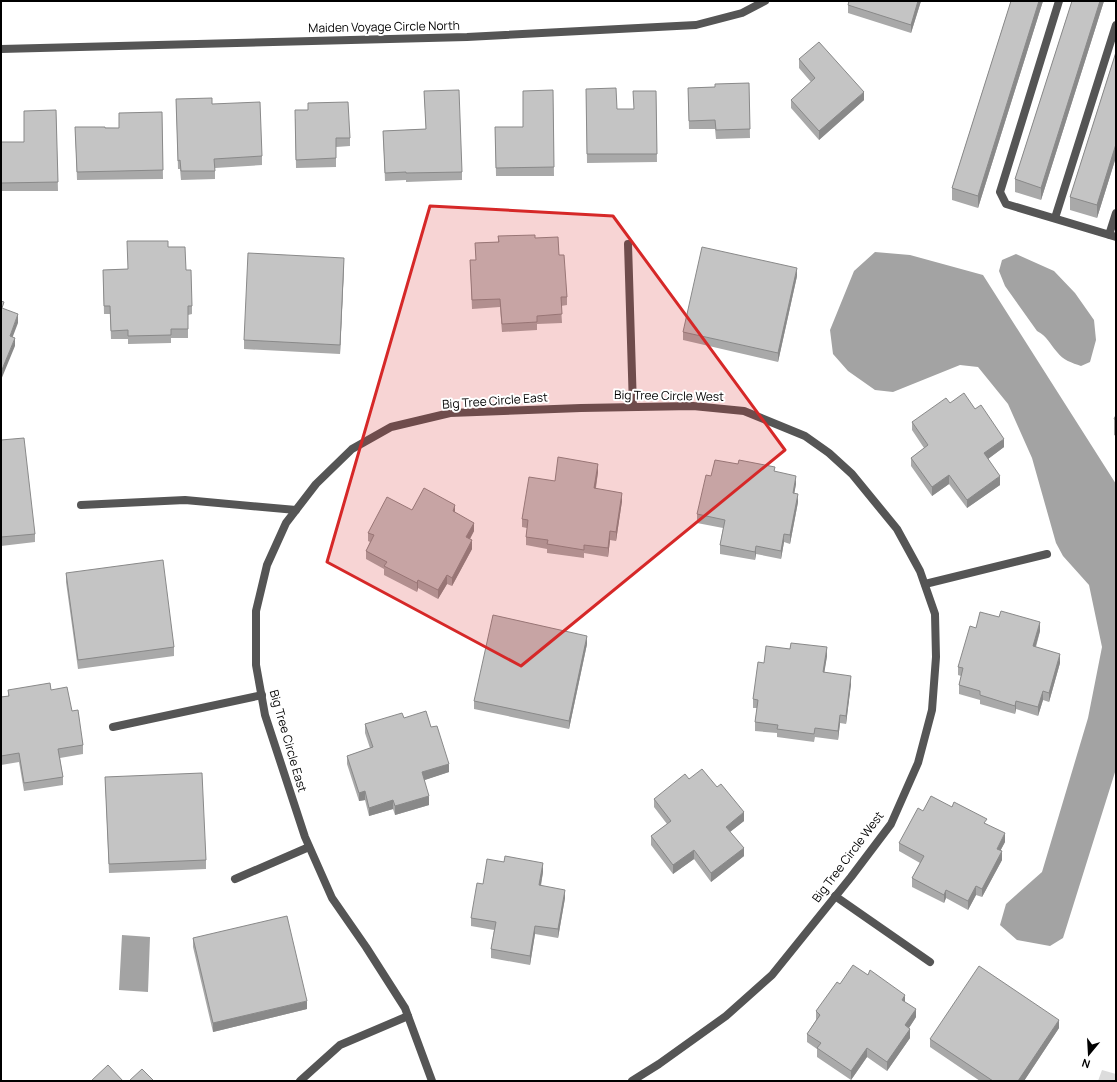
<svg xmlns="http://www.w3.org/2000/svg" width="1117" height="1082" font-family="Manrope,sans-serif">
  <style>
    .green { fill: #dcdcdc }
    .water { fill: #a3a3a3 }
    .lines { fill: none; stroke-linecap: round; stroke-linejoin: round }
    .lane { stroke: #555; stroke-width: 8 }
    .street { stroke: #555; stroke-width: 8 }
    .wall { fill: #a9a9a9 }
    .shaded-wall { fill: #898989 }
    .building { fill: #c4c4c4; stroke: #898989 }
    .marked { fill: #d62828; fill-opacity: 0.2; stroke: #d62828; stroke-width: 3; stroke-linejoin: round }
    .labels { text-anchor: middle; stroke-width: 4; stroke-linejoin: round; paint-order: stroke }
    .street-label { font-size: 12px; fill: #000; stroke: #fff }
  </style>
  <rect width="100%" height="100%" fill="#fff"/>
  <path class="green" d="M 1102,1070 L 1116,1074 L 1116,1081 L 1098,1081 Z"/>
  <path class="water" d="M 875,252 L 910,255 L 983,275 L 1116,484 L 1116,769 L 1063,938 L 1050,946 L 1017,940 L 1000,925 L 1006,904 L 1042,872 L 1088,718 L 1102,647 L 1089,585 L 1063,556 L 1056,543 L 1032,458 L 1008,404 L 978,367 L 960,365 L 893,392 L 875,390 L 848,371 L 833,354 L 830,330 L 854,271 Z
    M 1016,254 L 1054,271 L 1075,293 L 1094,320 L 1096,340 L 1090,362 L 1081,366 C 1072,363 1063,360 1057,352 C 1049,343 1048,337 1037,331 L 1005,286 L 999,271 L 1002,260 Z
    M 122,935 L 150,937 L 148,992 L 119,990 Z"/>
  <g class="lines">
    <path class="lane" d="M 1059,1 L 1000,192 L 1006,204 L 1116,237
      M 1055,218 L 1116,25
      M 1109,235 L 1116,213
      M 628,244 L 633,407
      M 81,505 L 185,500 L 296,510
      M 925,584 L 1047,554
      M 113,727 L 262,695
      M 235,879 L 309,847
      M 835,896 L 930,962
      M 300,1081 L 340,1045 L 408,1016"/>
    <path class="street" d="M 1,49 L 467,37 L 696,25 L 742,13 L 765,1
      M 432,1081 L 405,1008 L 366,947 L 332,898 L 305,837 L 265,715 L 256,665 L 256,611 L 267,565 L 286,523 L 316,484 L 352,449 L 391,427 L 450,413 L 581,408 L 693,406 L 744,411 L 805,436 L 829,453 L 852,474 L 897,529 L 920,571 L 935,614 L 936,657 L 932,710 L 918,763 L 891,824 L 851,877 L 772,975 L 726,1016 L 659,1064 L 632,1081"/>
  </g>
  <path class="wall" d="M 921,1 L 911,33 L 848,13 L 848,5 Z
    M 1011,1 L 1043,1 L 978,208 L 952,200 L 952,188 Z
    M 1072,1 L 1104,1 L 1041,200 L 1015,192 L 1015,179 Z
    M 1116,52 L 1116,157 L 1097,218 L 1070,210 L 1070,197 Z
    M 799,59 L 864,100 L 819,140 L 791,108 L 791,100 L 811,82 L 799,68 Z
    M 749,83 L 750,138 L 716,139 L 715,129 L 689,129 L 688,88 L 715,87 Z
    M 586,89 L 617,109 L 634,109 L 656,91 L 657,162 L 587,163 Z
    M 553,90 L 554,176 L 496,176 L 495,127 L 523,127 Z
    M 424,91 L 462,172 L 462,180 L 406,182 L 406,180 L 385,181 L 383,131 L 426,129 Z
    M 176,99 L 212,104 L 262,156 L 262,165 L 215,168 L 215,179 L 181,180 L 180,169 L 178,169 Z
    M 308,103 L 350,138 L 350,146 L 336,147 L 336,167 L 296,168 L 295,119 L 308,110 Z
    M 56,110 L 58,191 L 1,191 L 1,142 L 24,142 Z
    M 162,112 L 163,179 L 77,180 L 75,127 L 119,128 Z
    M 498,236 L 535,238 L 559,255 L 567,297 L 567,305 L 561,306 L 562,323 L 537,324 L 537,330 L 502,332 L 500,307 L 472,309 L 470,260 L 476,260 L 475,243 L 498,242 Z
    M 168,247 L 186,270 L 192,306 L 192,314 L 188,315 L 188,338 L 171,338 L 171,343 L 128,344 L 128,339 L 111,339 L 110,314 L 104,314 L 103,270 L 128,269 Z
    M 344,266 L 340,354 L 244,349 L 244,340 Z
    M 797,276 L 778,362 L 683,340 L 683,332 Z
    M 950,403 L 975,409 L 1004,447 L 988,459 L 1000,485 L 967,508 L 949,484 L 932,496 L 911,466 L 911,458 L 924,448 L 912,430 L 912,422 Z
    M 1116,415 L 1116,436 L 1114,435 L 1114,419 Z
    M 1,440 L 35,534 L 35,542 L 1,546 Z
    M 738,464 L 775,471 L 796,484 L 794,493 L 798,502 L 790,544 L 784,542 L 781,559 L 756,554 L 755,560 L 720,554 L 720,545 L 723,528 L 697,523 L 697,514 L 711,476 Z
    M 598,472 L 596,488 L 622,501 L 616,541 L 610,540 L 608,557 L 584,553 L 584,558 L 547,553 L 547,549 L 526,545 L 526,537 L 527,528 L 522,527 L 522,519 L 555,481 Z
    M 412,510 L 455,512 L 474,531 L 470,539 L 472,549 L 452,586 L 447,584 L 438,599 L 418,588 L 417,592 L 384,575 L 384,569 L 366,559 L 366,551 L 370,542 L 368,541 L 368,533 Z
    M 66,573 L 174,647 L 174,656 L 78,669 L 66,582 Z
    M 976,628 L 1040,631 L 1036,647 L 1060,663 L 1049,702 L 1043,700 L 1038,716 L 1016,709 L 1015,714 L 980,704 L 980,700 L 959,694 L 959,685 L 961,676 L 958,675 L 958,667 Z
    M 587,644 L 569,729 L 474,709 L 474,701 Z
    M 827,656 L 824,672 L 851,684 L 846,724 L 840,723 L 838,740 L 815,737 L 814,742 L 777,737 L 777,733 L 755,731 L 755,722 L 757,708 L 753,708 L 753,699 L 764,663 Z
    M 8,690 L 51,690 L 72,711 L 83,745 L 83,754 L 60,758 L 63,777 L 63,785 L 24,791 L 19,762 L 1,765 L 1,697 L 8,696 Z
    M 404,718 L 431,727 L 449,772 L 424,780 L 429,805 L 395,815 L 393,809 L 369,816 L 365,800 L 359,801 L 347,764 L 347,756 L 370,748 L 365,733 L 365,724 Z
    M 105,777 L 206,860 L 206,869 L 109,873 Z
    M 689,779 L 744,821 L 730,832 L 744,856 L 711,882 L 694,859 L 673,874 L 651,845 L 651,836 L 667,824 L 654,807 L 654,799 Z
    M 923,811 L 987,824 L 1005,842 L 1000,851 L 1002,860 L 982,897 L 976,895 L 968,910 L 946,898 L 944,903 L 912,887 L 912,878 L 920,863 L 899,851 L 899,843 Z
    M 543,872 L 541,886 L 565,898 L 558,938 L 535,934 L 530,965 L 491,958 L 491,949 L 494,930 L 471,926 L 471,918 L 483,884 Z
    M 193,938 L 307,1009 L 213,1032 L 193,947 Z
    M 840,984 L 905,1002 L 916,1017 L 909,1028 L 910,1038 L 887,1071 L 867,1057 L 851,1080 L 817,1057 L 817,1049 L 807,1042 L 807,1034 L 816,1020 L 816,1011 Z
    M 1059,1028 L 1024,1081 L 980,1081 L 930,1047 L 930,1039 Z"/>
  <path class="shaded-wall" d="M 918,1 L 921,1 L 911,33 L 911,25 Z
    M 1039,1 L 1043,1 L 978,208 L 978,196 Z
    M 1100,1 L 1104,1 L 1041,200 L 1041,188 Z
    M 864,92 L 864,100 L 819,140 L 819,131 Z
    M 1116,144 L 1116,157 L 1097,218 L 1097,205 Z
    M 344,258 L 344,266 L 340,354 L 340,345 Z
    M 797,268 L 797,276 L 778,362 L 778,353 Z
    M 18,314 L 18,323 L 10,344 L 10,336 Z
    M 15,338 L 15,346 L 1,380 L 1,372 Z
    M 1004,439 L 1004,447 L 984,462 L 984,453 Z
    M 598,464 L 598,472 L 594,497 L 594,488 Z
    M 949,475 L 949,484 L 932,496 L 932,487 Z
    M 796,476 L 796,484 L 793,501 L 793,493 Z
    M 1000,476 L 1000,485 L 967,508 L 967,500 Z
    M 622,493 L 622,501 L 616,541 L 616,532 Z
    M 798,494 L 798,502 L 790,544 L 790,535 Z
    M 455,505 L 455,514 L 453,511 Z
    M 474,523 L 474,531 L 466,546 L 466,537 Z
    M 610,531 L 610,540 L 608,557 L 608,548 Z
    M 784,534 L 784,542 L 781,559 L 781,551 Z
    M 472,540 L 472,549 L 452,586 L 452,578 Z
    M 756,546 L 756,554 L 755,560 L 755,552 Z
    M 447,575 L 447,584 L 438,599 L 438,590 Z
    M 418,580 L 418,588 L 417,592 L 417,583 Z
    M 1040,622 L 1040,631 L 1033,655 L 1033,646 Z
    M 587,636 L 587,644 L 569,729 L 569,721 Z
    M 827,647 L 827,656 L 823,681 L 823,672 Z
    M 1060,654 L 1060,663 L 1049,702 L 1049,693 Z
    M 851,676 L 851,684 L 846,724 L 846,716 Z
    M 1043,691 L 1043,700 L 1038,716 L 1038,707 Z
    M 1016,701 L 1016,709 L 1015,714 L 1015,706 Z
    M 840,715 L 840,723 L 838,740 L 838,731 Z
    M 449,764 L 449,772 L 422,781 L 422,772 Z
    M 365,791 L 365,800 L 359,801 L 359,793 Z
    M 429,796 L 429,805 L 395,815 L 395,806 Z
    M 393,800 L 393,809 L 369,816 L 369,808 Z
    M 744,812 L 744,821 L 726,835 L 726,827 Z
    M 1005,833 L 1005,842 L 997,857 L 997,849 Z
    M 744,848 L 744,856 L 711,882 L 711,873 Z
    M 694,850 L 694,859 L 673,874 L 673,865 Z
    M 1002,851 L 1002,860 L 982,897 L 982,889 Z
    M 543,863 L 543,872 L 539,894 L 539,885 Z
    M 976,886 L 976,895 L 968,910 L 968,901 Z
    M 565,890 L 565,898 L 558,938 L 558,929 Z
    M 946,890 L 946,898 L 944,903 L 944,895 Z
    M 535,926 L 535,934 L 530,965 L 530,956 Z
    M 905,995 L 905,1003 L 902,1000 Z
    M 307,1001 L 307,1009 L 213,1032 L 213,1023 Z
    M 916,1009 L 916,1017 L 905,1034 L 905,1025 Z
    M 1059,1020 L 1059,1028 L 1024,1081 L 1018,1081 Z
    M 910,1029 L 910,1038 L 887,1071 L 887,1062 Z
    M 867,1048 L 867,1057 L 851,1080 L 851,1071 Z"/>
  <path class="building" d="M 849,1 L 918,1 L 911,25 L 848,5 Z
    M 1011,1 L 1039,1 L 978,196 L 952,188 Z
    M 1072,1 L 1100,1 L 1041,188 L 1015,179 Z
    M 819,42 L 864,92 L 819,131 L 791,100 L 815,78 L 799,59 Z
    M 1116,52 L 1116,144 L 1097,205 L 1070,197 Z
    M 749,83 L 750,129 L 716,130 L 715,120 L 689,121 L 688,88 L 715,87 L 715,84 Z
    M 616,88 L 617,109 L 634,109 L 633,91 L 656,91 L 657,154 L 587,154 L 586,89 Z
    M 459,90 L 462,172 L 406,173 L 406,172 L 385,173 L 383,131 L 426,129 L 424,91 Z
    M 553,90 L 554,167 L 496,168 L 495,127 L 523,127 L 523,91 Z
    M 212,98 L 212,104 L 260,102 L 262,156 L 214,159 L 215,171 L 181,171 L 180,160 L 178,161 L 176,99 Z
    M 348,102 L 350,138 L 336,138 L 336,158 L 296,160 L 295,110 L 308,110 L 308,103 Z
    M 56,110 L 58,182 L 1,183 L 1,142 L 24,142 L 24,111 Z
    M 162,112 L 163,170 L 77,172 L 75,127 L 105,127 L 105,128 L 119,128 L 119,113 Z
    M 535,235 L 535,238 L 558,237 L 559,255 L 564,255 L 567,297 L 561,297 L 562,314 L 537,316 L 537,322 L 502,324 L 500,299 L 472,300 L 470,260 L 476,260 L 475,243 L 499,242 L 498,236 Z
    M 127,241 L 168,241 L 168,247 L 185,247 L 186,270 L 191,270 L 192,306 L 188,306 L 188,329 L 171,329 L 171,335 L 128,336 L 128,330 L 111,331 L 110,306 L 104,306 L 103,270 L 128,269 Z
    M 702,247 L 797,268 L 778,353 L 683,332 Z
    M 248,253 L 344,258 L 340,345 L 244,340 Z
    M 1,301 L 4,302 L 2,308 L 18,314 L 10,336 L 15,338 L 1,372 Z
    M 964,393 L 975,409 L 981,405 L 1004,439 L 984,453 L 1000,476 L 967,500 L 949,475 L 932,487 L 911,458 L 928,445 L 912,422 L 946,398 L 950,403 Z
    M 1116,415 L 1116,420 L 1114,419 Z
    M 24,438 L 35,534 L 1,537 L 1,440 Z
    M 558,457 L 598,464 L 594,488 L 622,493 L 616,532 L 610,531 L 608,548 L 584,545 L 584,550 L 547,544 L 548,540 L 526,537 L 528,520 L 522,519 L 529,477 L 555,481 Z
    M 715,460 L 738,464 L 739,460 L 775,467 L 774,471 L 796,476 L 793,493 L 798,494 L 790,535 L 784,534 L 781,551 L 756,546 L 755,552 L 720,545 L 725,520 L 697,514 L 706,475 L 711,476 Z
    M 424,488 L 455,505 L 453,511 L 474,523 L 466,537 L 472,540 L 452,578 L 447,575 L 438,590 L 418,580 L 417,583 L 384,566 L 387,562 L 366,551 L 374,535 L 368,533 L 387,497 L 412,510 Z
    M 163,560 L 174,647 L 78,660 L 66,573 Z
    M 1001,611 L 1040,622 L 1033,646 L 1060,654 L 1049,693 L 1043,691 L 1038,707 L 1016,701 L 1015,706 L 980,695 L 980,691 L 959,685 L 963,668 L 958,667 L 970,626 L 976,628 L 980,612 L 999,617 Z
    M 493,615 L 587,636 L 569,721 L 474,701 Z
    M 791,643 L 827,647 L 823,672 L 851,676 L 846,716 L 840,715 L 838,731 L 815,728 L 814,734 L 777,729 L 778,725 L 755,722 L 758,700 L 753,699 L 758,662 L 764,663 L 766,646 L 790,649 Z
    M 50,683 L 51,690 L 67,687 L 72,711 L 78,710 L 83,745 L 58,749 L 63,777 L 24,783 L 19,753 L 1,756 L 1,697 L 9,696 L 8,690 Z
    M 426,711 L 431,727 L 437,726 L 449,764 L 422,772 L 429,796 L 395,806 L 393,800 L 369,808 L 365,791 L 359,793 L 347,756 L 373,747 L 365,724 L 402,713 L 404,718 Z
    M 702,769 L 717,787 L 721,784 L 744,812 L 726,827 L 744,848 L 711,873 L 694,850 L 673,865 L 651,836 L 671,821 L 654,799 L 685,774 L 689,779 Z
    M 202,773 L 206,860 L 109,864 L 105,777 Z
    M 931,796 L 952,807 L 954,802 L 987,819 L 984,823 L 1005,833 L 997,849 L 1002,851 L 982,889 L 976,886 L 968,901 L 946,890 L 944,895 L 912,878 L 924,856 L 899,843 L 918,808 L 923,811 Z
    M 505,856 L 543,863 L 539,885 L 565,890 L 558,929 L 535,926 L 530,956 L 491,949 L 496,922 L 471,918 L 477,883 L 483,884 L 487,859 L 504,862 Z
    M 287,916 L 307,1001 L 213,1023 L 193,938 Z
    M 853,965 L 868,975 L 870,970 L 905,995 L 902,1000 L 916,1009 L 905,1025 L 910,1029 L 887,1062 L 867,1048 L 851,1071 L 817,1048 L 821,1043 L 807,1034 L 820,1015 L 816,1011 L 837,982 L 840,984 Z
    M 979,966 L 1059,1020 L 1018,1081 L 993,1081 L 930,1039 Z
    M 108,1065 L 123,1081 L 91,1081 Z
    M 142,1069 L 154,1081 L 129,1081 Z"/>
  <path class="marked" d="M 430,206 L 613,216 L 785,450 L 521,666 L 327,562 Z"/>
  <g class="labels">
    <g class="street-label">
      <text transform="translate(384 27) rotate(-1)" y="4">Maiden Voyage Circle North</text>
      <text transform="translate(669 396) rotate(1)" y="4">Big Tree Circle West</text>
      <text transform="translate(495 401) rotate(-4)" y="4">Big Tree Circle East</text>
      <text transform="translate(288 741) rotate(74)" y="4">Big Tree Circle East</text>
      <text transform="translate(848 857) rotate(-53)" y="4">Big Tree Circle West</text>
    </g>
  </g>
  <rect width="1117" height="1082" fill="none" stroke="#000000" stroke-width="4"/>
  <g transform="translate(1089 1054) rotate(198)" stroke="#ffffff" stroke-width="3" paint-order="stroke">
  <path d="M0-3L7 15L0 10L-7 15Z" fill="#000000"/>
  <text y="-6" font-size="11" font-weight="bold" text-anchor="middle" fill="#000000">N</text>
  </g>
</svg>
